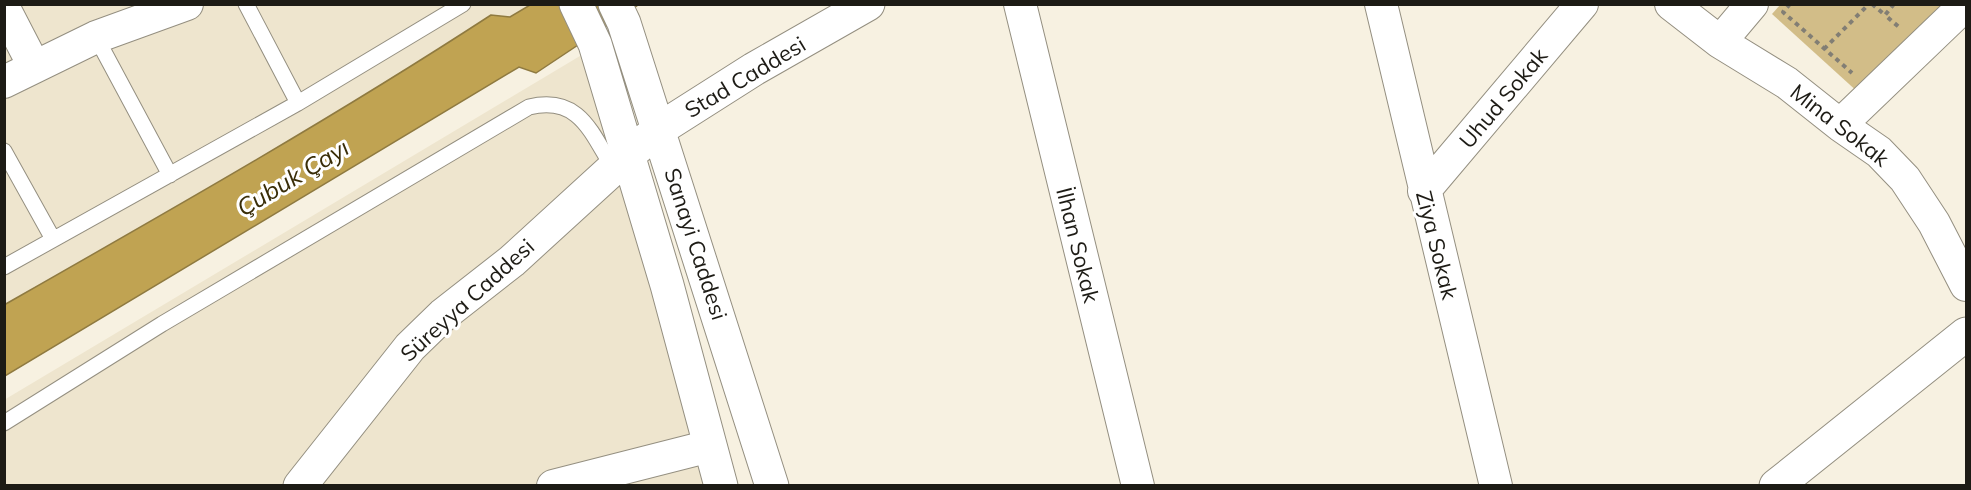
<svg xmlns="http://www.w3.org/2000/svg" width="1971" height="490" font-family="Mulish,sans-serif">
  <style>
    .built { fill: #eee5ce }
    .green { fill: #d2bd88 }
    .water { fill: #c0a352; stroke: #8f7a40; stroke-width: 1.5 }
    .lines { fill: none; stroke-linecap: round; stroke-linejoin: round }
    .lane-casing { stroke: #948f80; stroke-width: 17 }
    .street-casing { stroke: #948f80; stroke-width: 34 }
    .secondary-casing { stroke: #948f80; stroke-width: 35 }
    .path { stroke: #827e74; stroke-width: 4; stroke-dasharray: 4.5 4.5; stroke-linecap: butt }
    .lane { stroke: #fff; stroke-width: 15 }
    .street { stroke: #fff; stroke-width: 32 }
    .secondary { stroke: #fff; stroke-width: 33 }
    .labels { text-anchor: middle; stroke-width: 6; stroke-linejoin: round; paint-order: stroke }
    .street-label { font-size: 22px; fill: #1d1b15; stroke: #fff }
    .water-label { font-size: 24px; font-style: italic; fill: #392d08; stroke: #fff }
  </style>
  <rect width="100%" height="100%" fill="#f7f1e1"/>
  <path class="built" d="M 5,5 L 530,5 L 510,17 L 491,15 L 411,68 L 5,307 Z
    M 590,50 L 663,309 L 691,437 L 705,485 L 5,485 L 4,400 Z"/>
  <path class="green" d="M 1780,5 L 1950,5 L 1860,94 L 1772,14 Z"/>
  <path class="water" d="M 530,5 L 638,5 L 536,73 L 519,67 L 5,376 L 4,305 C 169,211 333,118 491,15 L 510,17 Z"/>
  <g class="lines">
    <defs>
      <path id="lane" d="M 246,4 L 298,103
        M 96,37 L 170,175
        M 4,151 L 53,239
        M 4,267 L 298,103 L 463,4
        M 4,423 L 162,324 L 529,107 C 579,95 591,132 613,168"/>
      <path id="street" d="M 1020,4 L 1138,486
        M 1381,4 L 1496,486
        M 1671,4 L 1720,42 L 1787,83 L 1840,125 L 1879,152 L 1905,179 L 1934,223 L 1966,285
        M 4,8 L 34,66
        M 1720,42 L 1752,4
        M 4,82 L 96,37 L 187,4
        M 1840,125 L 1966,4
        M 1424,191 L 1582,4
        M 553,486 L 710,446"/>
      <path id="secondary" d="M 576,4 L 595,44 L 667,285 L 721,486
        M 615,4 L 624,23 L 772,486
        M 300,486 L 410,347 L 443,315 L 512,261 L 627,156 L 658,130 L 754,69 L 868,4
        M 1776,486 L 1966,334"/>
    </defs>
    <use href="#lane" class="lane-casing"/>
    <use href="#street" class="street-casing"/>
    <use href="#secondary" class="secondary-casing"/>
    <path class="path" d="M 1790,4 L 1783,12 L 1852,73
      M 1872,4 L 1885,15
      M 1894,4 L 1885,15 L 1900,28
      M 1824,49 L 1869,4"/>
    <use href="#lane" class="lane"/>
    <use href="#street" class="street"/>
    <use href="#secondary" class="secondary"/>
  </g>
  <g class="labels">
    <g class="street-label">
      <text transform="translate(745 77) rotate(-31)" y="8">Stad Caddesi</text>
      <text transform="translate(1503 98) rotate(-50)" y="8">Uhud Sokak</text>
      <text transform="translate(1840 125) rotate(38)" y="8">Mina Sokak</text>
      <text transform="translate(696 244) rotate(72)" y="8">Sanayi Caddesi</text>
      <text transform="translate(1078 245) rotate(76)" y="8">İlhan Sokak</text>
      <text transform="translate(1437 245) rotate(76)" y="8">Ziya Sokak</text>
      <text transform="translate(467 300) rotate(-42)" y="8">Süreyya Caddesi</text>
    </g>
    <g class="water-label">
      <text transform="translate(293 178) rotate(-31)" y="8">Çubuk Çayı</text>
    </g>
  </g>
  <rect width="1971" height="490" fill="none" stroke="#1d1b15" stroke-width="12"/>
</svg>
